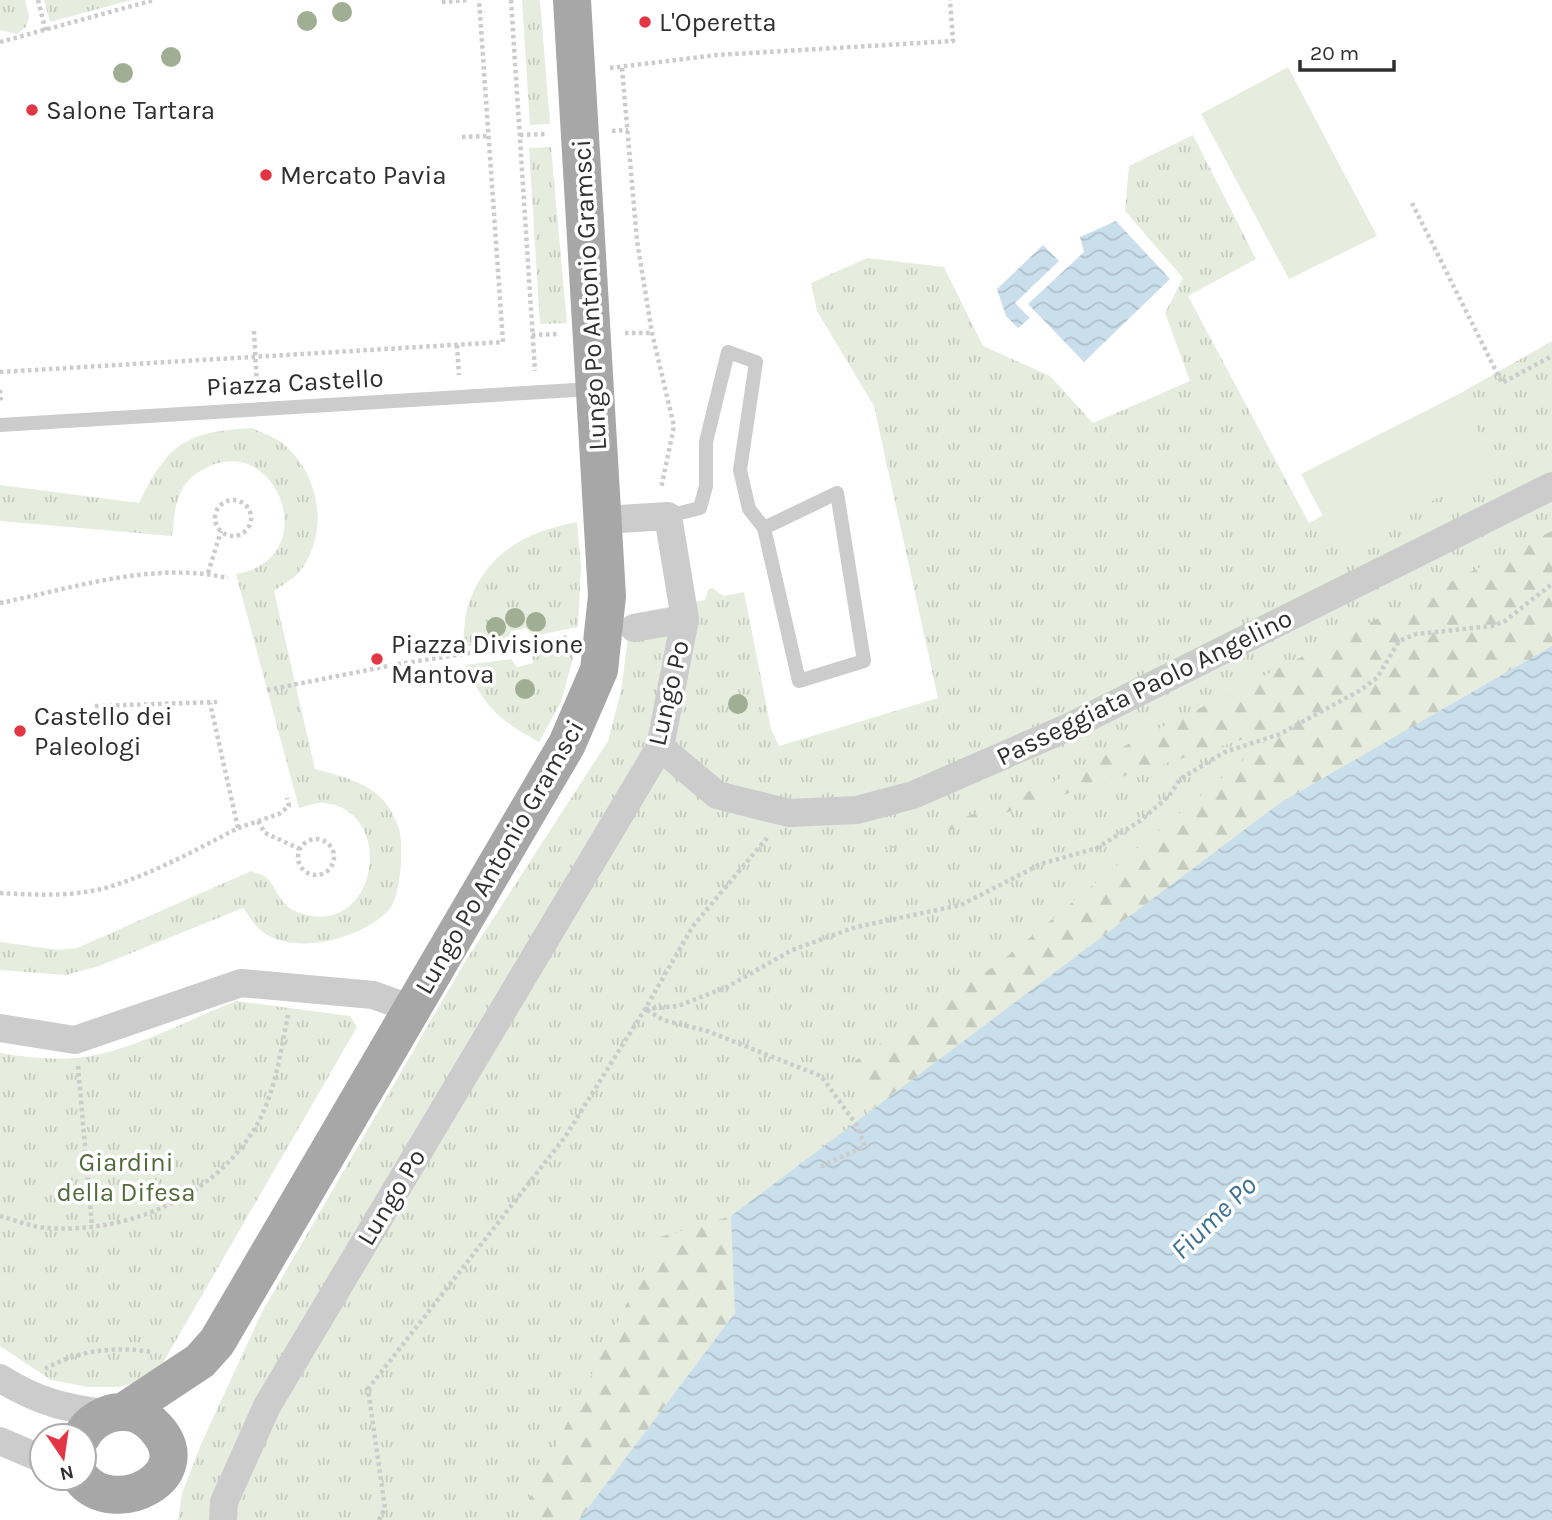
<svg xmlns="http://www.w3.org/2000/svg" width="1552" height="1520" font-family="Karla,sans-serif">
  <style>
    .grass { fill: url(#grass-tufts) }
    .forest { fill: url(#forest-firs) }
    .pitch { fill: #e6ecde }
    .water { fill: url(#water-waves) }
    .lines { fill: none; stroke-linecap: round; stroke-linejoin: round }
    .path { stroke: #ccc; stroke-width: 4.5; stroke-dasharray: 3.5 3.5; stroke-linecap: butt }
    .lane { stroke: #ccc; stroke-width: 14 }
    .street { stroke: #ccc; stroke-width: 28 }
    .primary { stroke: #a7a7a7; stroke-width: 38 }
    .tree { fill: #a0ae94 }
    .poi-dot { fill: #e23645; stroke: #fff; stroke-width: 2.5 }
    .labels { text-anchor: middle; stroke-width: 7; stroke-linejoin: round; paint-order: stroke }
    .poi-label { font-size: 26px; fill: #2f2f2f; stroke: #fff; text-anchor: start }
    .street-label { font-size: 26px; fill: #2f2f2f; stroke: #fff }
    .park-label { font-size: 26px; fill: #536b3d; stroke: #fff }
    .water-label { font-size: 28px; font-style: italic; fill: #3e7290; stroke: #fff }
  </style>
  <defs>
    <pattern id="grass-tufts" width="24" height="20" patternUnits="userSpaceOnUse" patternTransform="scale(1.75)"><rect width="24" height="20" fill="#e6ecde"/><path d="M3 7l-1-3M5 7V3M7 7l1-3M15 17l-1-3M17 17v-4M19 17l1-3" fill="none" stroke="#c6cbbf"/></pattern>
    <pattern id="forest-firs" width="22" height="20" patternUnits="userSpaceOnUse" patternTransform="scale(1.75)"><rect width="22" height="20" fill="#e6ecde"/><path d="M5 1l3.5 6h-7zM16 11l3.5 6h-7z" fill="#c6cbbf"/></pattern>
    <pattern id="water-waves" width="16" height="10" patternUnits="userSpaceOnUse" patternTransform="scale(1.75)"><rect width="16" height="10" fill="#cadfec"/><path d="M0 5q4-4 8 0t8 0" fill="none" stroke="#aec0cb"/></pattern>
  </defs>
  <rect width="100%" height="100%" fill="#fff"/>
  <path class="grass" d="M 0,0 L 25,0 L 29,17 L 26,27 L 17,34 L 0,30 Z
    M 44,0 L 131,0 L 50,22 Z
    M 522,0 L 540,0 L 550,124 L 530,125 Z
    M 1193,135 L 1256,259 L 1188,296 L 1309,523 L 1477,429 L 1459,394 L 1552,341 L 1552,1520 L 178,1520 L 182,1493 L 202,1442 L 262,1312 L 463,965 L 608,741 L 621,691 L 631,614 L 705,600 L 708,590 L 712,588 L 724,596 L 744,592 L 771,729 L 779,746 L 938,698 L 874,406 L 817,311 L 811,283 L 867,258 L 944,267 L 983,346 L 1050,376 L 1093,423 L 1190,381 L 1165,313 L 1183,278 L 1125,211 L 1129,166 Z
    M 551,147 L 567,323 L 540,324 L 529,148 Z
    M 252,428 C 262,433 274,437 282,443 C 320,473 330,532 300,571 C 294,579 282,585 274,591 L 315,769 C 337,775 366,781 383,800 C 389,806 399,824 400,833 C 403,851 401,898 388,911 C 361,939 291,958 259,929 C 253,923 248,914 243,908 L 99,966 L 66,975 L 0,970 L 0,942 L 59,950 L 77,948 L 251,871 C 255,873 262,874 266,877 C 278,889 279,905 297,912 C 376,943 399,812 325,803 C 317,802 307,806 299,808 L 236,574 C 323,560 280,436 210,466 C 197,472 186,479 180,494 C 174,505 174,523 172,536 L 0,521 L 0,485 L 139,503 C 169,442 186,432 252,428 Z
    M 577,522 L 581,566 L 578,627 L 533,636 L 526,628 L 511,631 L 508,641 L 463,647 C 464,635 464,620 467,609 C 484,553 525,532 577,522 Z
    M 576,647 L 561,702 L 539,742 C 498,720 485,707 465,665 L 511,659 L 517,667 L 533,663 L 532,656 L 536,654 Z
    M 236,1001 L 350,1016 L 357,1027 L 160,1368 L 137,1382 L 119,1387 L 88,1387 L 51,1380 L 0,1346 L 0,1053 C 25,1057 50,1060 75,1058 C 123,1055 190,1019 236,1001 Z"/>
  <path class="forest" d="M 1552,531 L 1552,646 L 1280,803 L 867,1113 L 855,1061 L 1003,960 L 1283,727 L 879,852 L 1055,781 Z
    M 731,1216 L 735,1313 L 579,1520 L 519,1520 L 660,1237 Z"/>
  <path class="pitch" d="M 1288,67 L 1377,236 L 1289,279 L 1201,114 Z
    M 1459,394 L 1498,468 L 1339,547 L 1301,474 Z"/>
  <path class="water" d="M 1116,221 L 1170,279 L 1084,362 L 1028,304 L 1084,252 L 1080,237 Z
    M 1043,245 L 1059,261 L 1015,303 L 1030,318 L 1018,328 L 1006,316 L 997,289 Z
    M 1552,646 L 1552,1520 L 579,1520 L 735,1313 L 731,1216 L 1280,803 Z"/>
  <g class="lines">
    <path class="path" d="M 38,0 L 46,32
      M 511,0 L 535,371
      M 442,2 L 468,0
      M 0,42 L 154,0
      M 610,68 L 717,55 L 953,41 L 950,0
      M 622,68 L 637,241 L 652,333 L 674,426 L 661,489
      M 612,131 L 628,130
      M 520,135 L 547,134
      M 462,137 L 489,136
      M 1412,203 L 1502,383 L 1552,356
      M 254,331 L 257,387
      M 625,333 L 652,333
      M 532,335 L 557,334
      M 457,345 L 459,375
      M 0,372 L 503,342 L 479,0
      M 0,390 L 1,403
      M215 518a18 18 0 1 1 36 0a18 18 0 1 1-36 0Z
      M 208,573 L 221,531
      M 0,603 C 74,588 153,561 228,578
      M 267,690 L 393,665 L 570,637
      M 95,706 L 217,702
      M 258,821 L 265,833 L 300,849
      M 238,828 L 279,814 L 289,806 L 287,798
      M298 857a18 18 0 1 1 36 0a18 18 0 1 1-36 0Z
      M 0,893 C 35,895 74,897 109,887 C 154,873 196,850 238,828 L 210,703
      M 645,1009 L 678,1006 L 727,987 L 792,950 L 856,927 L 961,905 L 1041,864 L 1097,848 L 1140,821 L 1169,796 L 1180,779 L 1225,752 L 1280,734 L 1359,691 L 1377,678 L 1399,641 L 1416,634 L 1492,626 L 1505,621 L 1552,584
      M 647,1010 L 663,1020 L 707,1031 L 821,1076 L 856,1124 L 865,1146 L 818,1168
      M 78,1066 L 92,1226
      M 0,1216 C 15,1220 32,1227 47,1228 C 130,1234 221,1194 260,1119 C 276,1087 281,1050 288,1015
      M 45,1369 C 78,1350 115,1346 152,1352
      M 379,1520 L 385,1508 L 368,1389 L 565,1137 L 645,1009 L 693,926 L 767,838"/>
    <path class="lane" d="M 0,425 L 592,389
      M 668,516 L 700,508 L 706,486 L 706,442 L 728,352 L 756,362 L 740,470 L 749,509 L 764,528 L 799,681 L 864,661 L 837,493 L 764,528"/>
    <path class="street" d="M 634,628 L 685,619
      M 660,747 L 717,795 L 789,813 L 857,810 L 913,795 L 1069,727 L 1552,486
      M 0,1028 L 75,1040 L 241,983 L 373,995 L 412,1009
      M 0,1378 C 38,1402 65,1408 109,1414
      M 0,1441 L 42,1459
      M 223,1520 L 224,1502 L 267,1406 L 660,747 L 685,619 L 668,516 L 603,520"/>
    <path class="primary" d="M 123,1412 L 200,1361 L 217,1342 L 567,744 L 599,670 L 607,596 L 572,0
      M 81,1478 C 114,1520 202,1476 155,1427 C 147,1418 135,1411 122,1412 C 106,1412 89,1422 82,1436"/>
  </g>
  <g class="tree">
    <circle cx="342" cy="12" r="10"/>
    <circle cx="307" cy="21" r="10"/>
    <circle cx="171" cy="57" r="10"/>
    <circle cx="123" cy="73" r="10"/>
    <circle cx="515" cy="618" r="10"/>
    <circle cx="536" cy="622" r="10"/>
    <circle cx="496" cy="627" r="10"/>
    <circle cx="525" cy="689" r="10"/>
    <circle cx="738" cy="704" r="10"/>
  </g>
  <g class="poi-dot">
    <circle cx="645" cy="22" r="7"/>
    <circle cx="32" cy="110" r="7"/>
    <circle cx="266" cy="175" r="7"/>
    <circle cx="377" cy="659" r="7"/>
    <circle cx="20" cy="731" r="7"/>
  </g>
  <g class="labels">
    <g class="poi-label">
      <text x="659" y="31">L'Operetta</text>
      <text x="46" y="119">Salone Tartara</text>
      <text x="280" y="184">Mercato Pavia</text>
      <text x="391" y="653">Piazza Divisione<tspan x="391" dy="30">Mantova</tspan></text>
      <text x="34" y="725">Castello dei<tspan x="34" dy="30">Paleologi</tspan></text>
    </g>
    <g class="street-label">
      <text transform="translate(589 295) rotate(-93)" y="9">Lungo Po Antonio Gramsci</text>
      <text transform="translate(295 382) rotate(-3)" y="9">Piazza Castello</text>
      <text transform="translate(1144 687) rotate(-26)" y="9">Passeggiata Paolo Angelino</text>
      <text transform="translate(668 693) rotate(-77)" y="9">Lungo Po</text>
      <text transform="translate(499 857) rotate(-60)" y="9">Lungo Po Antonio Gramsci</text>
      <text transform="translate(391 1197) rotate(-59)" y="9">Lungo Po</text>
    </g>
    <g class="park-label">
      <text x="126" y="1171">Giardini<tspan x="126" dy="30">della Difesa</tspan></text>
    </g>
    <g class="water-label">
      <text transform="translate(1213 1217) rotate(-44)" y="10">Fiume Po</text>
    </g>
  </g>
  <g transform="translate(63 1457) rotate(167)"><circle r="33" fill="#ffffff" stroke="#acacac" stroke-width="2"/>
  <path d="M0-5L12 26L0 18L-12 26Z" fill="#e23645"/>
  <text y="-10" font-size="19" font-weight="bold" text-anchor="middle" fill="#2f2f2f">N</text>
  </g>
  <path d="M1300 60v10h94v-10" fill="none" stroke="#2f2f2f" stroke-width="3.5"/>
  <text x="1310" y="60" font-size="21" fill="#2f2f2f" stroke="#ffffff" stroke-width="5" paint-order="stroke">20 m</text>
</svg>
